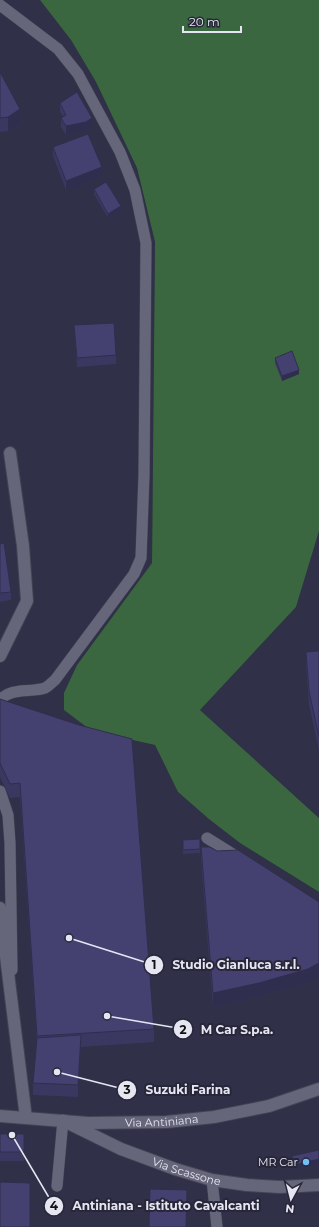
<svg xmlns="http://www.w3.org/2000/svg" width="319" height="1227" font-family="Montserrat,sans-serif">
  <style>
    .built { fill: #303048 }
    .forest { fill: #3a6740 }
    .lines { fill: none; stroke-linecap: round; stroke-linejoin: round }
    .service-casing { stroke: #444353; stroke-width: 12 }
    .minor-casing { stroke: #444353; stroke-width: 14 }
    .tertiary-casing { stroke: #444353; stroke-width: 14 }
    .service { stroke: #66667b; stroke-width: 11 }
    .minor { stroke: #66667b; stroke-width: 12 }
    .tertiary { stroke: #66667b; stroke-width: 12 }
    .wall { fill: #3a3861 }
    .shaded-wall { fill: #302e4f }
    .building { fill: #444171; stroke: #302e4f }
    .poi-dot { fill: #74c0f6; stroke: #272739; stroke-width: 1.5 }
    .labels { text-anchor: middle; stroke-width: 4; stroke-linejoin: round; paint-order: stroke }
    .street-label { font-size: 11px; fill: #e6e6f3; stroke: #272739 }
    .poi-label { font-size: 11px; fill: #e6e6f3; stroke: #272739; text-anchor: end }
    .leader { fill: none; stroke: #e6e6f3; stroke-width: 1.5 }
    .callout-dot { fill: #e6e6f3; stroke: #272739; stroke-width: 1.5 }
    .mark-label { font-size: 12px; text-anchor: middle; font-weight: bold; fill: #111 }
    .callout-label { font-size: 12px; text-anchor: middle; font-weight: bold; fill: #e6e6f3; stroke: #272739; stroke-width: 4; stroke-linejoin: round; paint-order: stroke }
  </style>
  <rect width="100%" height="100%" fill="#272739"/>
  <path class="built" d="M 0,0 L 40,0 L 71,40 L 96,82 L 137,168 L 155,242 L 152,563 L 77,665 L 92,731 L 155,745 L 178,792 L 240,843 L 319,892 L 319,1227 L 0,1227 Z
    M 319,531 L 319,818 L 200,710 L 296,607 Z"/>
  <path class="forest" d="M 40,0 L 319,0 L 319,531 L 296,607 L 200,710 L 319,818 L 319,892 L 240,843 L 209,819 L 178,792 L 155,745 L 92,731 L 64,710 L 64,693 L 77,665 L 152,563 L 155,242 L 137,168 L 96,82 L 71,40 Z"/>
  <g class="lines">
    <defs>
      <path id="service" d="M 0,5 L 58,49 L 78,74 L 120,152 L 135,190 L 146,243 L 144,475 L 141,558 L 134,574 L 55,680 C 52,682 49,686 45,688 C 30,693 12,687 0,700
        M 0,791 L 8,815 L 10,843 L 12,970
        M 207,838 L 239,858
        M 212,1180 L 217,1227
        M 57,1186 L 63,1120"/>
      <g id="minor">
        <path d="M 0,656 L 27,601 L 23,546 L 10,453"/>
        <path d="M 0,908 L 26,1118"/>
        <path id="s1" d="M 64,1121 L 121,1149 L 175,1169 L 212,1180 L 247,1185 L 280,1187 L 319,1185"/>
      </g>
      <g id="tertiary">
        <path id="s2" d="M 0,1116 L 88,1123 L 166,1122 L 214,1117 L 269,1106 L 319,1089"/>
      </g>
    </defs>
    <use href="#service" class="service-casing"/>
    <use href="#minor" class="minor-casing"/>
    <use href="#tertiary" class="tertiary-casing"/>
    <use href="#service" class="service"/>
    <use href="#minor" class="minor"/>
    <use href="#tertiary" class="tertiary"/>
  </g>
  <path class="wall" d="M 0,72 L 20,123 L 8,131 L 0,132 Z
    M 60,103 L 92,127 L 86,130 L 66,135 L 61,127 L 61,118 L 63,117 L 60,112 Z
    M 53,147 L 102,176 L 66,190 L 53,156 Z
    M 94,189 L 121,211 L 108,218 L 94,194 Z
    M 74,325 L 116,355 L 116,364 L 77,367 Z
    M 275,358 L 299,374 L 282,381 L 275,363 Z
    M 0,544 L 11,592 L 11,600 L 0,602 Z
    M 319,646 L 319,750 L 309,705 L 306,666 L 306,652 L 318,651 Z
    M 0,699 L 154,1029 L 154,1042 L 81,1047 L 78,1097 L 33,1095 L 33,1083 L 37,1043 L 20,797 L 10,798 L 0,777 Z
    M 200,839 L 200,853 L 183,854 L 183,840 Z
    M 201,847 L 308,983 L 259,996 L 213,1007 L 201,861 Z
    M 0,1134 L 24,1134 L 24,1161 L 0,1161 Z
    M 319,1150 L 319,1164 L 294,1170 L 292,1160 L 292,1156 Z"/>
  <path class="shaded-wall" d="M 20,109 L 20,123 L 8,131 L 8,117 Z
    M 92,118 L 92,127 L 86,130 L 66,135 L 66,126 Z
    M 102,167 L 102,176 L 66,190 L 66,181 Z
    M 121,206 L 121,211 L 108,218 L 108,214 Z
    M 299,370 L 299,374 L 282,381 L 282,376 Z
    M 319,963 L 319,977 L 308,983 L 259,996 L 213,1007 L 213,993 Z
    M 81,1035 L 81,1047 L 78,1097 L 78,1085 Z
    M 319,1159 L 319,1164 L 294,1170 L 294,1165 Z"/>
  <path class="building" d="M 0,72 L 20,109 L 8,117 L 0,118 Z
    M 77,92 L 92,118 L 86,122 L 66,126 L 61,118 L 66,115 L 60,103 Z
    M 88,134 L 102,167 L 66,181 L 53,147 Z
    M 106,182 L 121,206 L 108,214 L 94,189 Z
    M 114,323 L 116,355 L 77,358 L 74,325 Z
    M 292,351 L 299,370 L 282,376 L 275,358 Z
    M 4,543 L 11,592 L 0,593 L 0,544 Z
    M 319,646 L 319,737 L 309,691 L 306,652 L 318,651 Z
    M 0,699 L 79,725 L 132,739 L 154,1029 L 37,1036 L 20,783 L 10,784 L 0,763 Z
    M 200,839 L 200,849 L 183,850 L 183,840 Z
    M 201,847 L 210,847 L 217,851 L 238,850 L 319,902 L 319,963 L 308,969 L 259,983 L 213,993 Z
    M 81,1035 L 78,1085 L 33,1083 L 37,1038 Z
    M 0,1134 L 24,1134 L 24,1152 L 0,1152 Z
    M 319,1150 L 319,1159 L 294,1165 L 292,1156 Z
    M 0,1182 L 30,1183 L 30,1227 L 0,1227 Z
    M 150,1189 L 187,1190 L 186,1227 L 149,1227 Z"/>
  <circle class="poi-dot" cx="306" cy="1162" r="4"/>
  <g class="labels">
    <g class="street-label">
      <text dy="4" stroke="none"><textPath href="#s2" startOffset="162">Via Antiniana</textPath></text>
      <text dy="4" stroke="none"><textPath href="#s1" startOffset="133">Via Scassone</textPath></text>
    </g>
    <g class="poi-label">
      <text x="298" y="1166">MR Car</text>
    </g>
  </g>
  <path class="leader" d="M69 938L154 965M107 1016L183 1029M57 1072L127 1090M12 1135L54 1206"/>
  <g class="callout-dot">
    <circle cx="69" cy="938" r="4"/>
    <circle cx="107" cy="1016" r="4"/>
    <circle cx="57" cy="1072" r="4"/>
    <circle cx="12" cy="1135" r="4"/>
    <circle cx="154" cy="965" r="10"/>
    <circle cx="183" cy="1029" r="10"/>
    <circle cx="127" cy="1090" r="10"/>
    <circle cx="54" cy="1206" r="10"/>
  </g>
  <g class="mark-label">
    <text x="154" y="969">1</text>
    <text x="183" y="1034">2</text>
    <text x="127" y="1094">3</text>
    <text x="54" y="1210">4</text>
  </g>
  <g class="callout-label">
    <text x="236" y="969">Studio Gianluca s.r.l.</text>
    <text x="237" y="1034">M Car S.p.a.</text>
    <text x="188" y="1094">Suzuki Farina</text>
    <text x="166" y="1210">Antiniana - Istituto Cavalcanti</text>
  </g>
  <g transform="translate(291 1199) rotate(187)" stroke="#272739" stroke-width="3" paint-order="stroke">
  <path d="M0-3L7 15L0 10L-7 15Z" fill="#e6e6f3"/>
  <text y="-6" font-size="11" font-weight="bold" text-anchor="middle" fill="#e6e6f3">N</text>
  </g>
  <path d="M183 26v6h58v-6" fill="none" stroke="#e6e6f3" stroke-width="2"/>
  <text x="189" y="26" font-size="12" fill="#e6e6f3" stroke="#272739" stroke-width="3" paint-order="stroke">20 m</text>
</svg>
